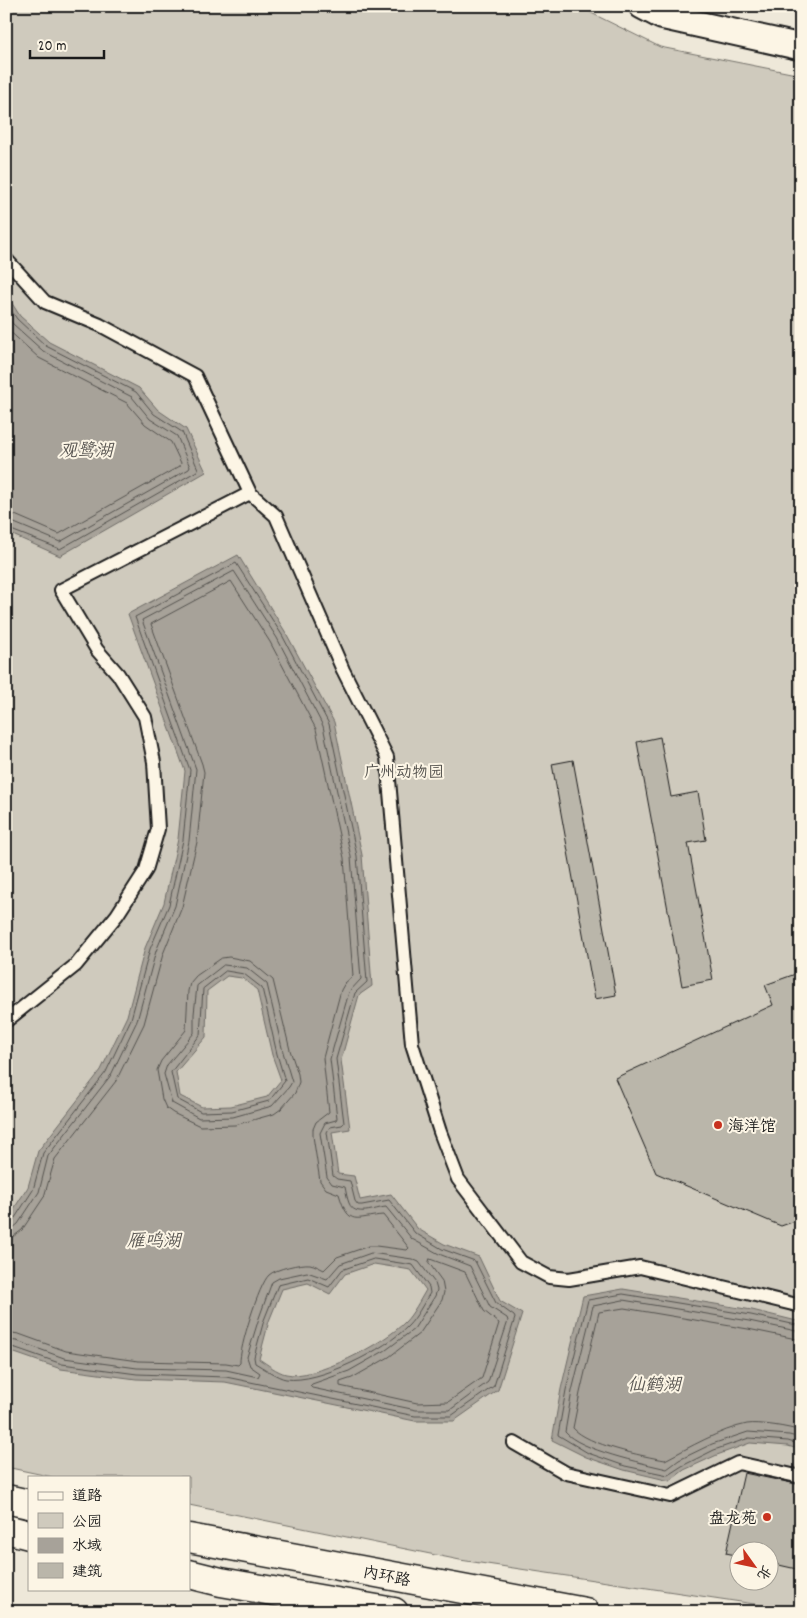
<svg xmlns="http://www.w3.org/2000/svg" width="807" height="1618" font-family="Dekko,'LXGW WenKai TC',sans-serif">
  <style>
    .green { fill: #cfcabd; stroke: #76736c; fill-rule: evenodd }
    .water { fill: #a7a299; stroke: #6f6c67; fill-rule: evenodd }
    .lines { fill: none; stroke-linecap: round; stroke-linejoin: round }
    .shore { stroke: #54524e; stroke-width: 1 }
    .building { fill: #bab6aa; stroke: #1c1c1c }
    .service-casing { stroke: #1c1c1c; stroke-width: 16 }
    .minor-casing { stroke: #1c1c1c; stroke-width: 29 }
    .trunk-casing { stroke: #1c1c1c; stroke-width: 31 }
    .service { stroke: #fcf5e5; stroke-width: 12 }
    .minor { stroke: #fcf5e5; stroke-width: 25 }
    .trunk { stroke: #fcf5e5; stroke-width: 28 }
    .poi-dot { fill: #c8321e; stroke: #fcf5e5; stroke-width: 2 }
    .labels { text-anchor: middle; stroke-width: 4; stroke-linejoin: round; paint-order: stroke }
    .park-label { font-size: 16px; fill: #52504c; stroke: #fcf5e5 }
    .poi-label { font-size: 16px; fill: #1c1c1c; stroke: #fcf5e5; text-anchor: start }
    .street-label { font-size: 16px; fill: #1c1c1c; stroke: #fcf5e5 }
    .water-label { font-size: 18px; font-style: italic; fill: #5b5854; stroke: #fcf5e5 }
  </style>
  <rect width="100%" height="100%" fill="#eee8d9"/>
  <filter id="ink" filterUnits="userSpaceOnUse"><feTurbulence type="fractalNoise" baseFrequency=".02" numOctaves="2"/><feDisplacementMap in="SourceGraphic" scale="10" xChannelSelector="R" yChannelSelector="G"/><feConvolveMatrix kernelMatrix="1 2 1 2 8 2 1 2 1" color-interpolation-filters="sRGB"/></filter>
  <g filter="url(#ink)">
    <path class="green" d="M 6,6 L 577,6 L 660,47 L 801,75 L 801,1611 L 460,1560 L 189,1505 L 189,1477 L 53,1477 L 6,1467 ZM 740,1550 L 770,1550 L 770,1580 L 740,1580 Z"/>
    <path class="water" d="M 6,294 L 20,316 L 49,342 L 139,388 L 158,410 L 186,429 L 206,472 L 60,556 L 6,532 Z
      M 238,555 L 286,633 L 334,722 L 362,855 L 372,986 L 359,995 L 341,1060 L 350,1129 L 332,1132 L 338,1174 L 354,1176 L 360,1200 L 391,1194 L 418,1229 L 444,1244 L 479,1257 L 500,1301 L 522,1314 L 498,1390 L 454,1421 L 415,1421 L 225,1382 L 136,1379 L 61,1369 L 6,1350 L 6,1221 L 28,1187 L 38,1151 L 101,1070 L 127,1016 L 145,948 L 164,903 L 178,839 L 185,771 L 128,614 ZM 227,976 L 242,978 L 257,990 L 272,1055 L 281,1080 L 267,1097 L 231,1106 L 202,1107 L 180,1096 L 176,1072 L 206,1037 L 207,991 ZM 374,1264 L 411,1270 L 426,1290 C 420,1300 413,1314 405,1322 C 385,1343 314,1381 286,1374 C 277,1372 267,1364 259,1359 L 269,1321 L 282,1289 L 308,1283 L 330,1294 L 345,1274 Z
      M 623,1289 L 752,1310 L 801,1322 L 801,1450 L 788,1446 L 750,1443 L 717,1455 L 684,1470 L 670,1481 L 624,1470 L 586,1457 L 552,1440 L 561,1389 L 583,1296 Z"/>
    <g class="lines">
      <path class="shore" d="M 6,303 L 17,319 L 46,346 L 136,392 L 154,414 L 182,432 L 198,469 L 197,471 L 60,549 L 6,528
        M 6,315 L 13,324 L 43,351 L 132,397 L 150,419 L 177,436 L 190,467 L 189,469 L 60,542 L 12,522 L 6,521
        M 6,328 L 39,358 L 127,403 L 145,424 L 171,442 L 181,463 L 180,466 L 59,534 L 15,515 L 6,514
        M 222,958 L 229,957 L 250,961 L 273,980 L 290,1050 L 298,1074 L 299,1082 L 295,1093 L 281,1109 L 274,1114 L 235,1125 L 200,1126 L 173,1113 L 166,1108 L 162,1099 L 157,1070 L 161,1061 L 186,1030 L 188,991 L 190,983 L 196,976 Z
        M 224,965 L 247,968 L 267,984 L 283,1052 L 292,1082 L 289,1087 L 272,1106 L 233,1117 L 199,1118 L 172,1103 L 164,1074 L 167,1065 L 194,1033 L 194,1014 L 197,986 Z
        M 226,971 L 244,974 L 262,988 L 277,1054 L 285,1081 L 269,1101 L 232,1111 L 201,1112 L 177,1099 L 171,1072 L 200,1035 L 203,989 Z
        M 6,1223 L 13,1221 L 33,1190 L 43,1153 L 106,1072 L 131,1019 L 150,949 L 169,905 L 183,840 L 190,770 L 135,617 L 236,563 L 282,635 L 329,724 L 357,856 L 367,982 L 355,993 L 336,1059 L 344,1123 L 342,1125 L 330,1127 L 327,1132 L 333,1176 L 337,1179 L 350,1181 L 355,1201 L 358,1205 L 362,1205 L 389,1200 L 415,1233 L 442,1249 L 475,1261 L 496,1303 L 514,1316 L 515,1318 L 494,1386 L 451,1416 L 415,1416 L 226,1377 L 137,1374 L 62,1364 L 16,1348 L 6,1346
        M 6,1229 L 13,1228 L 18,1224 L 39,1192 L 48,1156 L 111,1075 L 137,1021 L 156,951 L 175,906 L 189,841 L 196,769 L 142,620 L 234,571 L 277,638 L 323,726 L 351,857 L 361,979 L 349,992 L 330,1059 L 337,1118 L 336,1120 L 325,1123 L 320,1133 L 327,1177 L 332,1184 L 345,1187 C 346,1192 347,1198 349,1203 C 355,1218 375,1208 386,1207 L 412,1239 L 439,1254 L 470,1266 L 490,1307 L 507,1318 L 508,1321 L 488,1382 L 450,1410 L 416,1410 L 312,1388 L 310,1386 L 312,1384 L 349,1371 L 386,1350 L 414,1329 L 435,1296 L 437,1290 L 435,1283 L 419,1262 L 412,1259 L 371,1253 L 340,1264 L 327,1279 L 307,1272 L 279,1278 L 272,1282 L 259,1318 L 247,1357 L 250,1366 L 260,1373 L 258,1377 L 226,1370 L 137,1368 L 64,1358 L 17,1341 L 6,1340
        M 6,1237 L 14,1236 L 22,1230 L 44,1197 L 55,1159 L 116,1081 L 144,1024 L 163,954 L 182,907 L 197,842 L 204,772 L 202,764 L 151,624 L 231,581 L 270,642 L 316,729 L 344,858 L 353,976 L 345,983 L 341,990 L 323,1058 L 329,1112 L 316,1122 L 313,1129 L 313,1136 L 320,1181 L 326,1189 L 339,1194 C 349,1228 356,1217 383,1215 L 409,1248 L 407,1250 L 376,1246 L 369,1246 L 337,1257 L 324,1270 C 320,1268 315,1265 310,1264 C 301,1263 275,1269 269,1275 C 259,1284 239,1349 240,1363 L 238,1365 L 226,1363 L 138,1361 L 66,1351 L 19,1334 L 6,1332
        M 374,1259 L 413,1265 L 429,1287 L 430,1293 C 423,1304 417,1317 408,1326 C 386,1349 319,1384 286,1379 C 278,1378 262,1367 255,1363 L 254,1357 L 264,1320 L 278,1285 L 308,1278 L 329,1287 L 342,1270 Z
        M 430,1259 L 465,1272 L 484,1311 L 499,1323 L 482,1378 L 448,1402 L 417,1403 L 340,1386 L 340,1382 L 352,1378 L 389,1357 L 420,1333 L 442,1300 L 444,1292 L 442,1281 L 429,1263 Z
        M 801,1326 L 751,1315 L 623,1294 L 588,1300 L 566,1390 L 558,1435 L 588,1453 L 625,1466 L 668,1475 L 682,1466 L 714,1450 L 749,1438 L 788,1441 L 801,1445
        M 801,1332 L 749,1321 L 623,1300 L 593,1306 L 572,1391 L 565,1432 C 580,1450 642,1463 667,1469 L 679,1460 L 712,1444 L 748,1432 L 789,1435 L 801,1438
        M 801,1340 L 748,1329 L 624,1308 L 599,1312 L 580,1393 L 573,1428 C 588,1445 642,1456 665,1460 C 688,1448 721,1429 747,1424 C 759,1422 789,1427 801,1431"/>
    </g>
    <path class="building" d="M 660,737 L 671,797 L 698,792 L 706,840 L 688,843 L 713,980 L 682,986 L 637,742 Z
      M 573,760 L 616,995 L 595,999 L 552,764 Z
      M 801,972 L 801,1219 L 781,1226 L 656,1173 L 615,1078 L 773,1005 L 765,985 Z
      M 744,1473 L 801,1485 L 801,1570 L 770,1563 L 770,1550 L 740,1550 L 740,1556 L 726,1553 Z"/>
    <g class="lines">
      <defs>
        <path id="service" d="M 6,259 L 45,302 L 100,325 L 195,376 L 250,493 L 276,516 L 343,670 L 387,757 L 412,1044 L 440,1132 L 458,1179 L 521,1262 L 549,1277 L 569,1279 L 640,1267 L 801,1306
          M 6,1021 L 76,965 L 117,915 L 146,870 L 158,829 L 154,762 L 145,717 L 118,674 L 97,650 L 61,590 L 250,493
          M 514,1443 L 566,1473 L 670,1496 L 738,1463 L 801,1477"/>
        <path id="minor" d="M 642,6 L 661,16 L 801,47"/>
        <path id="trunk" d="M 6,1499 L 29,1504
          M 6,1529 L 29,1535
          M 189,1538 L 585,1612
          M 189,1574 L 221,1582 L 394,1612"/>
      </defs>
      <use href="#service" class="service-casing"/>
      <use href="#minor" class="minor-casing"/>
      <use href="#trunk" class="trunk-casing"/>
      <use href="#service" class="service"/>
      <use href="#minor" class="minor"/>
      <use href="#trunk" class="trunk"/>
    </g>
  </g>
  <g class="poi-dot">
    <circle cx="718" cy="1125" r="5"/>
    <circle cx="767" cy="1517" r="5"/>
  </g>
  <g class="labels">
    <g class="park-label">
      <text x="404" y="777">广州动物园</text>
    </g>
    <g class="poi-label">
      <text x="728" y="1131">海洋馆</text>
      <text x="757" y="1523" text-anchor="end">盘龙苑</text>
    </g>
    <g class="street-label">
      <text transform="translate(387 1575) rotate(11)" y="6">内环路</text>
    </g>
    <g class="water-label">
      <text x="86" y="456">观鹭湖</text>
      <text x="154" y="1246">雁鸣湖</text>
      <text x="654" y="1390">仙鹤湖</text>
    </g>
  </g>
  <rect width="807" height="1618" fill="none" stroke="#fcf5e5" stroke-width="25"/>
  <rect x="12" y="12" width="782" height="1593" fill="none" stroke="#1c1c1c" stroke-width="2" filter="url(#ink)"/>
  <rect x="28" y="1476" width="162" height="115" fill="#fcf5e5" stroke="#a29e95"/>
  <rect x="38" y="1492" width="25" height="8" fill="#fcf5e5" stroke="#a29e95"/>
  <text x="72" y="1500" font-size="15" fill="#1c1c1c">道路</text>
  <rect x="38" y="1513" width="25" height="15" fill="#cfcabd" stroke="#a29e95"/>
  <text x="72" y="1526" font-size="15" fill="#1c1c1c">公园</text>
  <rect x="38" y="1538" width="25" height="15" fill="#a7a299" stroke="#a29e95"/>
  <text x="72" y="1550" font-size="15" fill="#1c1c1c">水域</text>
  <rect x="38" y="1563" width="25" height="15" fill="#bab6aa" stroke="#a29e95"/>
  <text x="72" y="1576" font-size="15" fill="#1c1c1c">建筑</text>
  <g transform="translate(754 1566) rotate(123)"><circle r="24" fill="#fcf5e5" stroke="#a29e95"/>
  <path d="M0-4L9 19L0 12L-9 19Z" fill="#c8321e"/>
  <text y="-8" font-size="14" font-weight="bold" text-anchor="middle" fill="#1c1c1c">北</text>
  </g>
  <path d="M30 50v8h74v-8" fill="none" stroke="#1c1c1c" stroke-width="2.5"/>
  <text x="38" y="50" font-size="15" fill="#1c1c1c" stroke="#fcf5e5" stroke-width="4" paint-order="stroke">20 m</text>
</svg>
